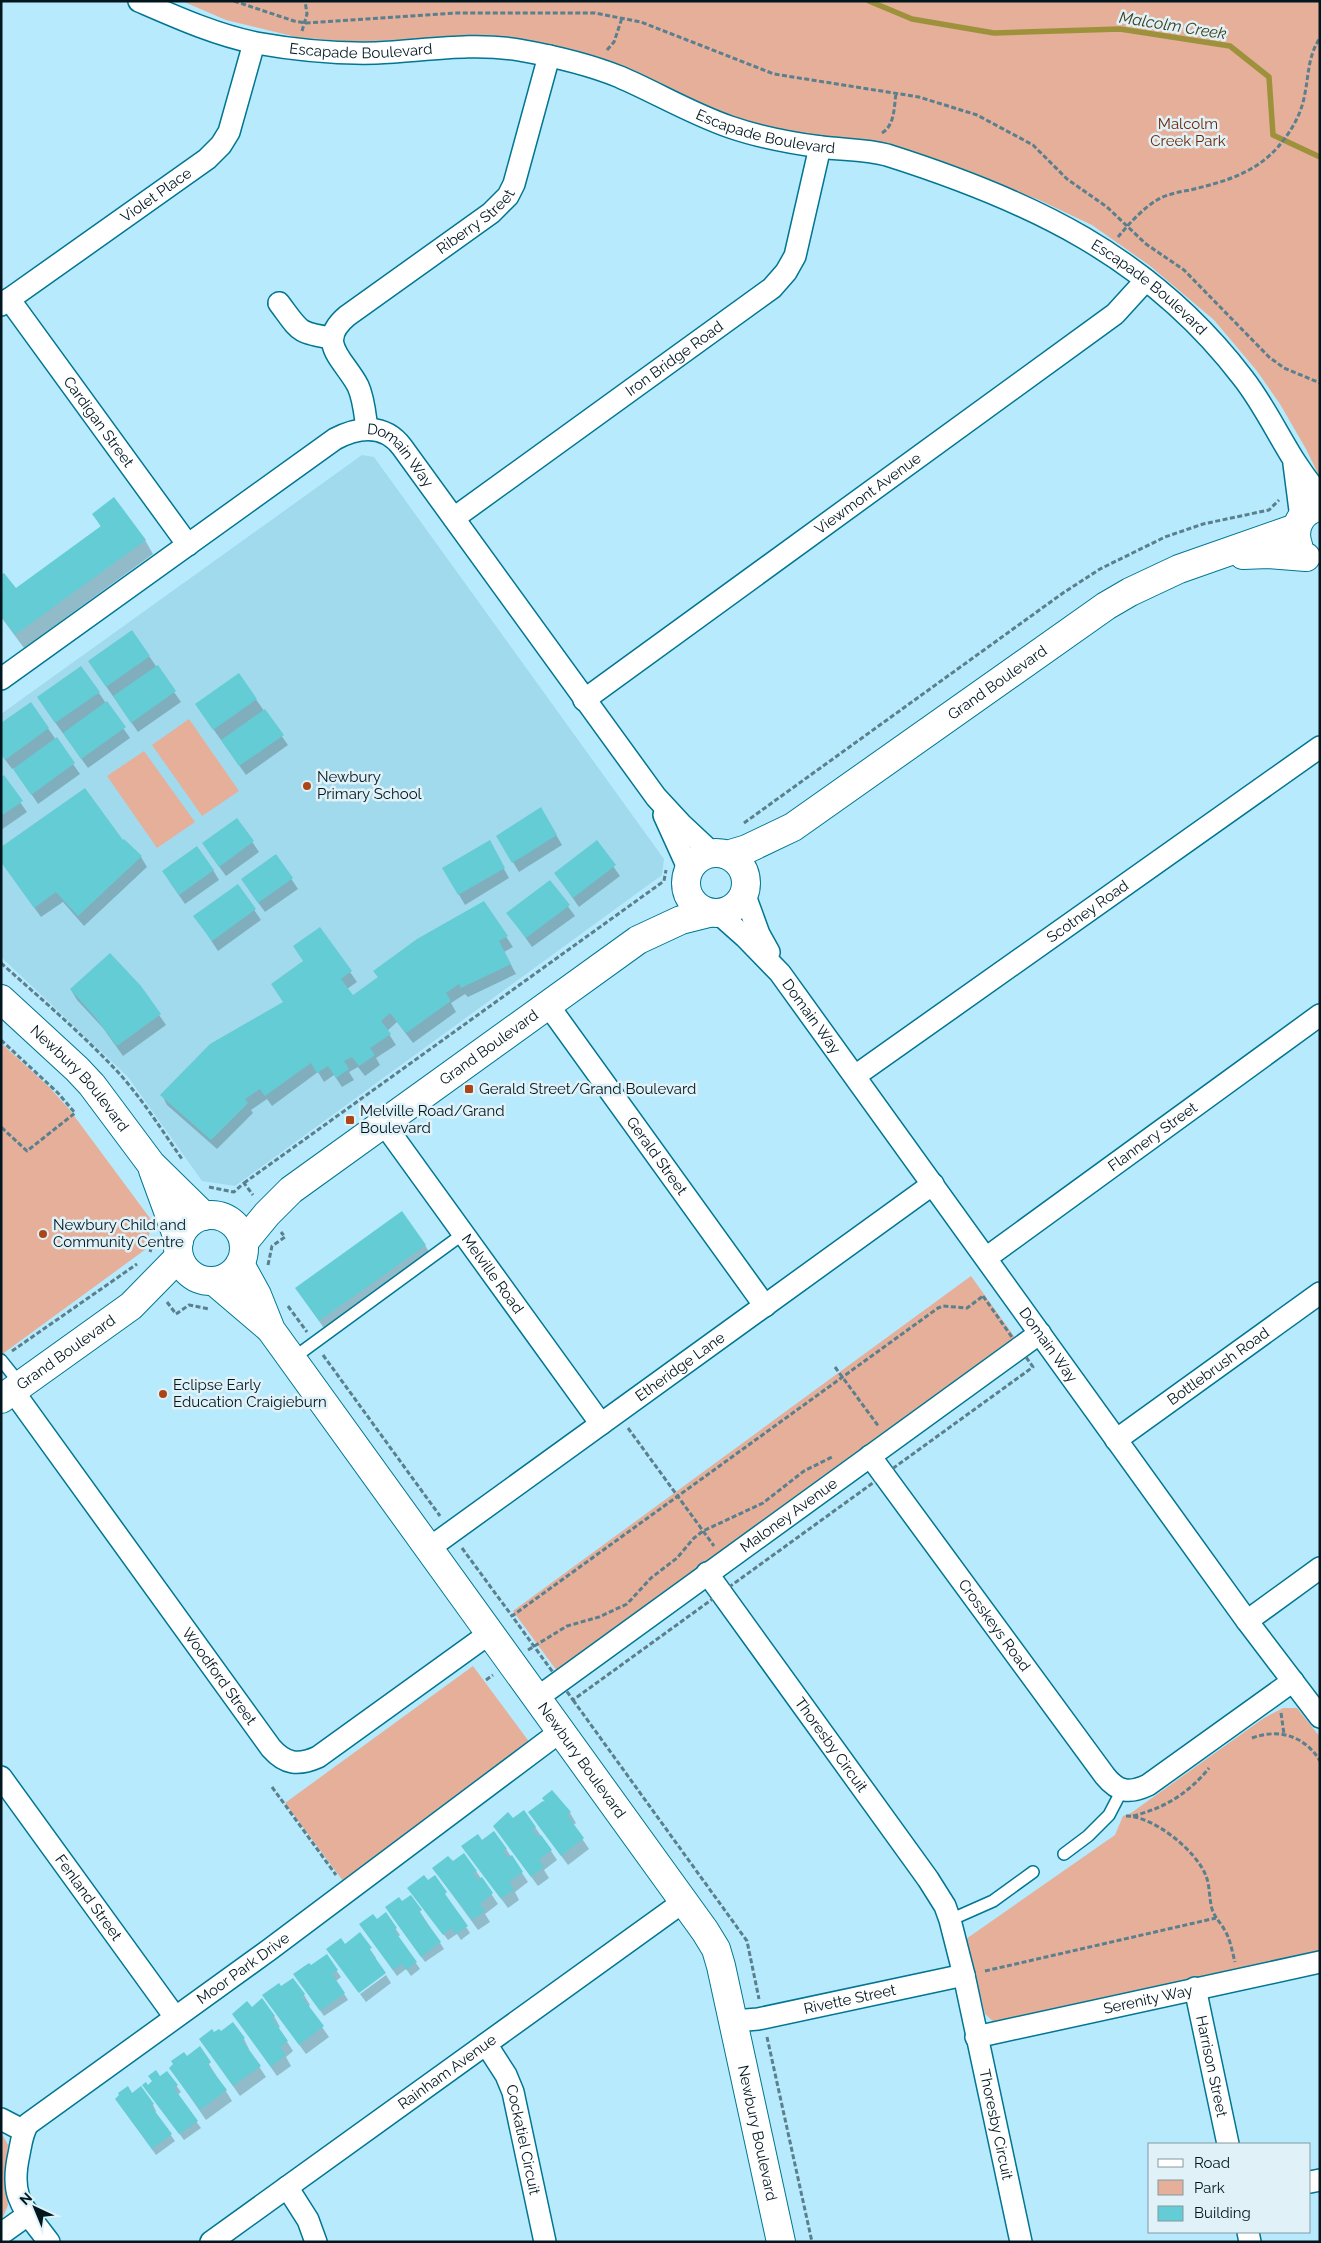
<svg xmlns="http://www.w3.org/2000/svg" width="1321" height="2243" font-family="Raleway,sans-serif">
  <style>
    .built { fill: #a2daed }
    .green { fill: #e5af9a }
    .shadow { fill: #0003 }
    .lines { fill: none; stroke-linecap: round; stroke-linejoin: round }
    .stream { stroke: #9d923b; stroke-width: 5.5 }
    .building { fill: #64ccd4 }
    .lane-casing { stroke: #007692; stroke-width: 14 }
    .street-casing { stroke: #007692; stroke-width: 24 }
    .secondary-casing { stroke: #007692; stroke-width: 30 }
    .path { stroke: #5a7f8d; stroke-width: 3; stroke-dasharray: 5 2.5; stroke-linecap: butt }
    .lane { stroke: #fff; stroke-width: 11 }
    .street { stroke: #fff; stroke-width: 21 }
    .secondary { stroke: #fff; stroke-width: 28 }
    .poi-dot { fill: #ab4617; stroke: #e0f1f7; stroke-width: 2 }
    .labels { text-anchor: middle; stroke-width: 5; stroke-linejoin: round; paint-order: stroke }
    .street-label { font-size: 15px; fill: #001720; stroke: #e0f1f7 }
    .park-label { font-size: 15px; fill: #702804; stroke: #e0f1f7 }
    .poi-label { font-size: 15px; fill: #001720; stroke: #e0f1f7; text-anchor: start }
    .water-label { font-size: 16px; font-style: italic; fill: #3f3a15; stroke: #e0f1f7 }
  </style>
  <rect width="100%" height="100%" fill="#b7eafc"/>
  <path class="built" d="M 362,455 L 374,457 L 664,859 L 662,875 L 235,1186 L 202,1181 L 128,1077 L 1,957 L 1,714 Z"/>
  <path class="green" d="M 182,1 L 1320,1 L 1320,478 L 1306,449 L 1280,404 L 1257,371 L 1214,320 L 1149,265 L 1092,225 L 1037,199 L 885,145 L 788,132 L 731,119 L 609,61 L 552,45 L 492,35 L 353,42 L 296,37 L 226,20 Z
    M 189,719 L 239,791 L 202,816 L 152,745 Z
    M 144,751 L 195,822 L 157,848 L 107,776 Z
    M 1,1043 L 49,1087 L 69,1109 L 152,1221 L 146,1249 L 1,1355 Z
    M 971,1276 L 1016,1339 L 557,1671 L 513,1611 Z
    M 473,1666 L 530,1743 L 343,1881 L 285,1803 Z
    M 1283,1708 L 1297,1708 L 1320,1737 L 1320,1954 L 996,2024 L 985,2014 L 966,1939 L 1115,1835 L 1123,1816 L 1131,1813 L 1264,1718 Z
    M 1,2132 L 8,2145 L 5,2176 L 8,2205 L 1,2222 Z"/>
  <path class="shadow" d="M 93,514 L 145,540 L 153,554 L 24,648 L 1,617 L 1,576 L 15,590 L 101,527 Z
    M 149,656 L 181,702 L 138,732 L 89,662 Z
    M 239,675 L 288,745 L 246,775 L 196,705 Z
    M 99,693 L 130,738 L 88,768 L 44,707 Z
    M 31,704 L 80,774 L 38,804 L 14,768 L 12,769 L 1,754 Z
    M 1,775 L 27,812 L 1,830 Z
    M 541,809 L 562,845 L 519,872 L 497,836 Z
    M 237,819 L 259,852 L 226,876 L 209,853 Z
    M 122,842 L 141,857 L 147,867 L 84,926 L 63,902 L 41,917 L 2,863 Z
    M 489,842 L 509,878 L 465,905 L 444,869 Z
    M 596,842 L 620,876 L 579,907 L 555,873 Z
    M 276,856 L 298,889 L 265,912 L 249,890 Z
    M 213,870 L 219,880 L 185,904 L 169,881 Z
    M 550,882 L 575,916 L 532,947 L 508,913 Z
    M 238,886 L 261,920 L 218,951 L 195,916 Z
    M 483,903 L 513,947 L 504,952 L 516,974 L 468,997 L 465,994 L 451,1003 L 456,1012 L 413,1043 L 397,1022 L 387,1031 L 396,1045 L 376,1058 L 380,1065 L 365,1076 L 358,1067 L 349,1072 L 354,1080 L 342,1087 L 334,1075 L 324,1082 L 318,1072 L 272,1106 L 267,1099 L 251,1110 L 253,1113 L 217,1149 L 167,1105 L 162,1095 L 284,1003 L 320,929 L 357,982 L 347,989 L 352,997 L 379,978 L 374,971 Z
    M 140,987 L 166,1025 L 123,1056 L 103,1028 L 77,1000 L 71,990 Z
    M 425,1245 L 433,1259 L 328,1334 L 297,1289 Z
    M 555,1794 L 570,1813 L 576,1823 L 573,1825 L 589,1849 L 568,1865 L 536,1822 Z
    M 494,1826 L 535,1827 L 557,1860 L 544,1870 L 549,1878 L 538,1886 Z
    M 482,1842 L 506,1849 L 528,1882 L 515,1892 L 519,1900 L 508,1908 L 463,1847 Z
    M 452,1863 L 476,1871 L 498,1904 L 485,1914 L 490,1922 L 478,1930 L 433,1868 Z
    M 434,1877 L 470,1933 L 461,1940 L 457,1934 L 448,1940 L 413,1894 Z
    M 410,1896 L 444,1949 L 425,1962 L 390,1914 Z
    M 385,1914 L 400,1935 L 398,1937 L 420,1969 L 411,1976 L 406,1969 L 397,1976 L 364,1930 Z
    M 360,1934 L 376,1958 L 358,1992 L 328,1949 L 344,1946 Z
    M 326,1956 L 341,1977 L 336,1981 L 348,2000 L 324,2016 L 299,1981 L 311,1967 Z
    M 386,1975 L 391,1983 L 366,2002 L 360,1994 Z
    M 293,1979 L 304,1995 L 310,2005 L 308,2007 L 329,2037 L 306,2054 L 270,2005 L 281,1988 Z
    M 262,2000 L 274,2016 L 280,2027 L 278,2028 L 293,2051 L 286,2057 L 291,2066 L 277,2076 L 233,2014 L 251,2008 Z
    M 214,2034 L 244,2039 L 249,2049 L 248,2050 L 266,2077 L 240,2096 L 201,2040 Z
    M 199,2048 L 232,2101 L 206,2120 L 170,2068 Z
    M 167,2073 L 181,2092 L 177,2095 L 201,2128 L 184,2140 L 148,2091 L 147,2086 Z
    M 132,2094 L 153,2105 L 156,2111 L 155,2113 L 175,2141 L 156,2155 L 120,2105 Z"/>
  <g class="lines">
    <path class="stream" d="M 869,1 L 912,19 L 994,33 L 1120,29 L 1230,46 L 1269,77 L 1273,135 L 1320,157"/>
  </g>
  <path class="building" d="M 114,497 L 146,540 L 15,635 L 1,616 L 1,575 L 4,573 L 16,588 L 101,526 L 92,514 Z
    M 132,630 L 150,656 L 106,687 L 88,661 Z
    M 158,665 L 176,691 L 131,723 L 113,696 Z
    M 81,666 L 100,692 L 55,723 L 37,697 Z
    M 239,673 L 257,699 L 213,730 L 195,704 Z
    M 107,701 L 126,727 L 81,759 L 63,733 Z
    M 31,702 L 49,728 L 5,760 L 1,755 L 1,723 Z
    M 265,709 L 284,735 L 239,766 L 221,740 Z
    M 57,737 L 75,763 L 31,795 L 13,769 Z
    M 4,775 L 23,801 L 1,816 L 1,777 Z
    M 85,788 L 123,840 L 124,839 L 142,856 L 78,916 L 56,892 L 34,908 L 1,862 L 1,847 Z
    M 541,807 L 557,835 L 512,863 L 496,836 Z
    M 237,818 L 254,841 L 219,867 L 202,843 Z
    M 490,840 L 505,868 L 458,895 L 442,868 Z
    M 597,840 L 616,865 L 573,898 L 554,873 Z
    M 197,846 L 214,870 L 179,895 L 162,871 Z
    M 276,854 L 293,878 L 258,903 L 241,879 Z
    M 550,880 L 570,905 L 526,938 L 506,913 Z
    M 238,884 L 256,909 L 212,941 L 193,916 Z
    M 484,901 L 508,936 L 499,941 L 511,964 L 461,988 L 459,984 L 446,993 L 451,1001 L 406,1033 L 390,1013 L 381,1021 L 391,1034 L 370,1048 L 375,1055 L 359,1066 L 352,1057 L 344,1061 L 349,1069 L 336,1078 L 328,1066 L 317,1073 L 311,1063 L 265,1096 L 260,1089 L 245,1099 L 248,1103 L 211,1140 L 160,1095 L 210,1044 L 283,1002 L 271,984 L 303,961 L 293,946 L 320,927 L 352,971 L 341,979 L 353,995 L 378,977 L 373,971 L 417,939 Z
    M 110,953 L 141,986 L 161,1014 L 117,1046 L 95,1017 L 70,989 Z
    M 402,1211 L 426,1245 L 319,1321 L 295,1288 Z
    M 552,1790 L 571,1812 L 567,1815 L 584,1838 L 561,1856 L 528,1812 L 543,1801 L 545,1802 L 542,1798 Z
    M 524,1810 L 536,1827 L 532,1830 L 538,1837 L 541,1835 L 552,1850 L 539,1860 L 544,1867 L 531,1877 L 493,1826 L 508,1812 L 513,1818 Z
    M 494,1831 L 507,1849 L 503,1851 L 508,1858 L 512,1855 L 523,1872 L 509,1882 L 514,1889 L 501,1899 L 461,1846 L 478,1834 L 482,1840 Z
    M 464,1853 L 477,1871 L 473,1873 L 478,1880 L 482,1877 L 493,1893 L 480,1904 L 485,1911 L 472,1920 L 432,1868 L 448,1856 L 453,1861 Z
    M 424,1875 L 428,1880 L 435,1875 L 447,1892 L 445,1894 L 468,1926 L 456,1934 L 452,1928 L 443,1935 L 407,1888 Z
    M 411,1895 L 422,1910 L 419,1912 L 441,1942 L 421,1957 L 385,1907 L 399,1897 L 402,1901 Z
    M 386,1912 L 397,1928 L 394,1930 L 417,1962 L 406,1970 L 402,1964 L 393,1970 L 359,1924 L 373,1914 L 377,1919 Z
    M 360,1932 L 372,1948 L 369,1949 L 386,1973 L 359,1993 L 326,1949 L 341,1938 L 345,1944 Z
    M 327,1954 L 338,1970 L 332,1974 L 345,1993 L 320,2011 L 293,1974 L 309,1963 L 311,1965 Z
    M 293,1978 L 305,1994 L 302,1997 L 324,2026 L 299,2045 L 262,1995 L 279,1983 L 281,1986 Z
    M 262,1998 L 275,2016 L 272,2018 L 288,2041 L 280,2047 L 286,2055 L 271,2067 L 232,2014 L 247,2001 L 252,2007 Z
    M 233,2022 L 245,2038 L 242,2040 L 261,2066 L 233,2086 L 199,2039 L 212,2029 L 214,2032 L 219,2029 L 221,2031 Z
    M 200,2046 L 211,2062 L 208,2065 L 227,2090 L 200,2110 L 169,2068 L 173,2064 L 171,2061 L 184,2052 L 187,2056 Z
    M 156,2070 L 160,2076 L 167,2071 L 178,2085 L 174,2088 L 198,2121 L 179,2134 L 142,2085 L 146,2082 L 148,2085 L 152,2081 L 148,2076 Z
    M 128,2086 L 132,2093 L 141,2086 L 154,2104 L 151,2106 L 172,2134 L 152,2149 L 115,2099 L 119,2095 L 118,2093 Z"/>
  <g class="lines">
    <defs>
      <path id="lane" d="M 292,1359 L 463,1234
        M 1,1360 L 21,1385
        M 1064,1854 L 1088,1836 L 1109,1815 L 1122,1790
        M 950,1920 L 993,1901 L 1033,1872"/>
      <g id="street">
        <path id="s1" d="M 139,1 C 176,17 216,35 256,43 C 295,50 336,54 376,53 C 424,51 471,42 519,50 C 553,56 588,64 620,77 C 657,93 692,114 730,127 C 759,137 791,143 821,147 C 843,150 865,149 887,155 C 1029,200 1150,256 1243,378 C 1272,415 1288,460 1320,495"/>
        <path id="s2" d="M 9,299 L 188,545"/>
        <path d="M 279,303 C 300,331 297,333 332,338"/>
        <path id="s3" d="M 1,305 L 207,159 L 221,145 L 229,132 L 254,43"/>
        <path id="s4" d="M 367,429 C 365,415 364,399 358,386 C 344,359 315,343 347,316 L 491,213 L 508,196 L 514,184 L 549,56"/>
        <path d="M 1294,464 L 1301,518"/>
        <path id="s5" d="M 454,518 L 772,288 L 786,272 L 795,256 L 820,147"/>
        <path id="s6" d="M 1,679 L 335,439 C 358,427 384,423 402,447 L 656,797 L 681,824 L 712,853"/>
        <path id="s7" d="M 584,700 L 1115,314 L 1146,280"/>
        <path d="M 664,815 L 689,870"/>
        <path d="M 744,893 L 759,934 L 769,952"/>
        <path id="s8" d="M 718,913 L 745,937 L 780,973 L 1247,1621 L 1320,1717"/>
        <path id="s9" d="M 548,1005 L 765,1306"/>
        <path id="s10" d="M 855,1076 L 1320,747"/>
        <path id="s11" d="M 384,1124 L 601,1424"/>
        <path id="s12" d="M 986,1258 L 1320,1015"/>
        <path id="s13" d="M 13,1391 L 271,1748 C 285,1764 298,1766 318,1757 L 490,1633"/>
        <path id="s14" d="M 1116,1440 L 1320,1293"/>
        <path id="s15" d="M 870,1456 L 1105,1776 C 1118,1792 1129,1794 1148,1785 L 1293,1681"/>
        <path id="s16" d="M 428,1549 L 933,1184"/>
        <path id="s17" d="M 707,1573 L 928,1879 L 945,1906 L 950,1920 L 964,1975 L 1021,2242"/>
        <path d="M 1247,1621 L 1320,1568"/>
        <path id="s18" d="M 537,1698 L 1040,1333"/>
        <path id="s19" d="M 1,1777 L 175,2017"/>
        <path id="s20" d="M 1195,1988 L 1228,2144"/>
        <path id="s21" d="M 734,2021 L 758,2019 L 964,1975"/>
        <path id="s22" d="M 976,2037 L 1320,1962"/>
        <path id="s23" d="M 486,2044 L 506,2075 L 513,2092 L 545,2242"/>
        <path d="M 1,2119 L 24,2131"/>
        <path d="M 1310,2182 L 1320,2180"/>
        <path d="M 287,2187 L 308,2220 L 316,2242"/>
        <path d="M 1248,2232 L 1250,2242"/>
        <path d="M 1,2234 L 29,2214"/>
        <path id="s24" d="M 49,2242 C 24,2208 9,2199 19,2154 C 21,2144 22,2133 28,2124 L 269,1950 L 561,1731"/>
        <path id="s25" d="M 211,2242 L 683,1902"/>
      </g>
      <g id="secondary">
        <path d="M 1298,545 C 1292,528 1301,510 1320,507"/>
        <path d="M 1243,555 L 1268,554 L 1306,557"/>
        <circle cx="716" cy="883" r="30"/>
        <path id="s26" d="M 727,855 L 747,849 L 793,827 L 1106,606 L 1130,592 L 1179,569 L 1296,528"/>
        <path id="s27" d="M 1,999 L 77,1069 L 92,1085 L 151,1164 L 204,1216"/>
        <path d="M 153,1170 L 179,1241"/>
        <circle cx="211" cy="1248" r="33"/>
        <path id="s28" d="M 244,1242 L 267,1214 L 291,1190 L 638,940 L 681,920 L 709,913"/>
        <path id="s29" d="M 240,1264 L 257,1295 L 271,1330 L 705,1931 L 716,1949 L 721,1966 L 781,2242"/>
        <path d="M 214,1281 L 268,1327"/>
        <path id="s30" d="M 1,1399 L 131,1306 L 179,1257"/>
      </g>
    </defs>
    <use href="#lane" class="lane-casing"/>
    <use href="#street" class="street-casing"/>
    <use href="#secondary" class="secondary-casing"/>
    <path class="path" d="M 234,1 L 294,21 L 306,23 L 456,13 L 595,13 L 641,22 L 774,74 L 919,97 L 977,115 L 1033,145 L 1067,179 L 1107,207 L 1146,244 L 1184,270 L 1269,357 L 1284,368 L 1320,383
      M 302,31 L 307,14 L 305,1
      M 607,50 L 614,42 L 622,18
      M 882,133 C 895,125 894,107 896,93
      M 1118,237 C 1129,224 1142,209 1157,200 C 1167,194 1179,192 1190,190 C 1223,182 1254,174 1278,147 C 1291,132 1302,113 1305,93 C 1309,73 1308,56 1320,38
      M 744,823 L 1063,593 L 1100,569 L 1165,537 L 1203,524 L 1269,510 L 1279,500
      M 1,963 C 40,998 80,1032 116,1070 C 141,1097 161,1129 182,1159
      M 1,1040 L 58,1093 L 75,1113 L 27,1151 L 1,1127
      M 244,1183 L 664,881 L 666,870
      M 209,1187 L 234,1192 L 244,1183 L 253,1195
      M 150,1252 L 154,1239
      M 268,1265 L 272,1246 L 285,1237 L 281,1232
      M 983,1296 L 1033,1367 L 573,1700 L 512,1616 L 938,1308 L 943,1306 L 967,1308 Z
      M 167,1302 L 176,1314 L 189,1305 L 209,1309
      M 288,1306 L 307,1332
      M 12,1351 L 137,1264
      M 323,1355 L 440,1516
      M 835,1367 L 879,1427
      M 628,1428 L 714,1546
      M 462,1548 L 512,1616
      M 528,1650 L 567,1626 L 599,1617 L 627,1604 L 651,1578 L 677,1558 L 694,1538 L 703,1531 L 763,1503 L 804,1471 L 832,1457
      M 486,1680 L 493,1675
      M 573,1700 L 747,1941 L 759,1999
      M 1281,1713 L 1284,1734
      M 1252,1738 C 1279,1728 1305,1736 1320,1761
      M 272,1787 L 336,1875
      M 1126,1816 C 1153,1816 1196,1850 1206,1876 C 1210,1886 1209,1898 1212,1909 C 1215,1918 1220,1922 1224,1929 C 1230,1938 1232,1951 1235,1962
      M 1133,1816 C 1164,1808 1188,1794 1209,1768
      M 985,1971 L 1216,1918
      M 767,2037 L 812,2242"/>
    <use href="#lane" class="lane"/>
    <use href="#street" class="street"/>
    <use href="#secondary" class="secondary"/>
  </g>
  <g class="poi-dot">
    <circle cx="307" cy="786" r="5"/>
    <rect x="464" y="1084" width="10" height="10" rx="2.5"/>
    <rect x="345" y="1115" width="10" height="10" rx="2.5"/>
    <circle cx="43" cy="1234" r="5"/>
    <circle cx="163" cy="1394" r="5"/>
  </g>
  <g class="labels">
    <g class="street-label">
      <text dy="5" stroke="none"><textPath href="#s1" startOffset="230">Escapade Boulevard</textPath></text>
      <text dy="5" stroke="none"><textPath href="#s1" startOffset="650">Escapade Boulevard</textPath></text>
      <text dy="5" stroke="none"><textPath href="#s3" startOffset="190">Violet Place</textPath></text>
      <text dy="5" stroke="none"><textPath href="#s4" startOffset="286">Riberry Street</textPath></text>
      <text dy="5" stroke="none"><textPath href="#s1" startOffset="1070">Escapade Boulevard</textPath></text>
      <text dy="5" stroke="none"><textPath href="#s5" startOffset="272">Iron Bridge Road</textPath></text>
      <text dy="5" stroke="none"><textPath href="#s2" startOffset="152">Cardigan Street</textPath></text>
      <text dy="5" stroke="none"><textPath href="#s6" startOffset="489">Domain Way</textPath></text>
      <text dy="5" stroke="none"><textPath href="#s7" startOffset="351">Viewmont Avenue</textPath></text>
      <text dy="5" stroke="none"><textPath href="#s26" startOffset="322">Grand Boulevard</textPath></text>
      <text dy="5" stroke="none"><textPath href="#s10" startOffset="285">Scotney Road</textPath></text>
      <text dy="5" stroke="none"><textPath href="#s8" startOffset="140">Domain Way</textPath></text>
      <text dy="5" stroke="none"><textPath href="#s28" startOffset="314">Grand Boulevard</textPath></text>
      <text dy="5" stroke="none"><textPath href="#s27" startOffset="112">Newbury Boulevard</textPath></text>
      <text dy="5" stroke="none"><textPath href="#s12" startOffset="206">Flannery Street</textPath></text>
      <text dy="5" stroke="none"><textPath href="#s9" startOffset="186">Gerald Street</textPath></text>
      <text dy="5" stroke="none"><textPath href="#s11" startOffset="185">Melville Road</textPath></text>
      <text dy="5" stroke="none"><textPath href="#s8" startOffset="545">Domain Way</textPath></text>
      <text dy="5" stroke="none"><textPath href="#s30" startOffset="80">Grand Boulevard</textPath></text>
      <text dy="5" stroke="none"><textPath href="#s14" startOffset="126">Bottlebrush Road</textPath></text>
      <text dy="5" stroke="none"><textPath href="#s16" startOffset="311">Etheridge Lane</textPath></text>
      <text dy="5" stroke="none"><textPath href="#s18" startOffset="311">Maloney Avenue</textPath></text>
      <text dy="5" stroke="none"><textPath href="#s15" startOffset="210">Crosskeys Road</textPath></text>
      <text dy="5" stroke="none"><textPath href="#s13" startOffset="352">Woodford Street</textPath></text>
      <text dy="5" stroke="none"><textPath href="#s17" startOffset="212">Thoresby Circuit</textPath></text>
      <text dy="5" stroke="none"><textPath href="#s29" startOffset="604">Newbury Boulevard</textPath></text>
      <text dy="5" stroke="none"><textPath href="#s19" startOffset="149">Fenland Street</textPath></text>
      <text dy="5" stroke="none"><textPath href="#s24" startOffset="395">Moor Park Drive</textPath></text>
      <text dy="5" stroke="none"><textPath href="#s21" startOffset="118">Rivette Street</textPath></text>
      <text dy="5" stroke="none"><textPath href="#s22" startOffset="176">Serenity Way</textPath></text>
      <text dy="5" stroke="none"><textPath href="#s20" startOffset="80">Harrison Street</textPath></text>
      <text dy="5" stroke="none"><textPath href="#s25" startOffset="291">Rainham Avenue</textPath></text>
      <text dy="5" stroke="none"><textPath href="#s17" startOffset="634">Thoresby Circuit</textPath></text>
      <text dy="5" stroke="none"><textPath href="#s29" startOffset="1024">Newbury Boulevard</textPath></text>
      <text dy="5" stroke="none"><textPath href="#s23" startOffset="104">Cockatiel Circuit</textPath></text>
    </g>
    <g class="park-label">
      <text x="1188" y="129">Malcolm<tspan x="1188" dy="17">Creek Park</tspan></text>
    </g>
    <g class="poi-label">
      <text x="317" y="782">Newbury<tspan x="317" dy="17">Primary School</tspan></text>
      <text x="479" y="1094">Gerald Street/Grand Boulevard</text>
      <text x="360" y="1116">Melville Road/Grand<tspan x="360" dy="17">Boulevard</tspan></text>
      <text x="53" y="1230">Newbury Child and<tspan x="53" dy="17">Community Centre</tspan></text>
      <text x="173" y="1390">Eclipse Early<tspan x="173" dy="17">Education Craigieburn</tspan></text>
    </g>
    <g class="water-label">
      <text transform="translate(1173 25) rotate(9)" y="6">Malcolm Creek</text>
    </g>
  </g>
  <rect width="1321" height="2243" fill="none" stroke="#001720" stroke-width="5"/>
  <rect x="1148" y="2143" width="162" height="90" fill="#e0f1f7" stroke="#869aa1"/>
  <rect x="1158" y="2159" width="25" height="8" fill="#ffffff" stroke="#869aa1"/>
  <text x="1194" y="2168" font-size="15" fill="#001720">Road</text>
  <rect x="1158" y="2180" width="25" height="15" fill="#e5af9a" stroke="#869aa1"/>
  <text x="1194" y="2193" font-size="15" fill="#001720">Park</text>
  <rect x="1158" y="2206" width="25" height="15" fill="#64ccd4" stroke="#869aa1"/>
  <text x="1194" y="2218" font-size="15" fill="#001720">Building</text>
  <g transform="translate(35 2208) rotate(316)" stroke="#e0f1f7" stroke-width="4" paint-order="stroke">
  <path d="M0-4L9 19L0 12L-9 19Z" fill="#001720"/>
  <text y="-8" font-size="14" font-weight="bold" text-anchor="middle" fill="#001720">N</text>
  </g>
</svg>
